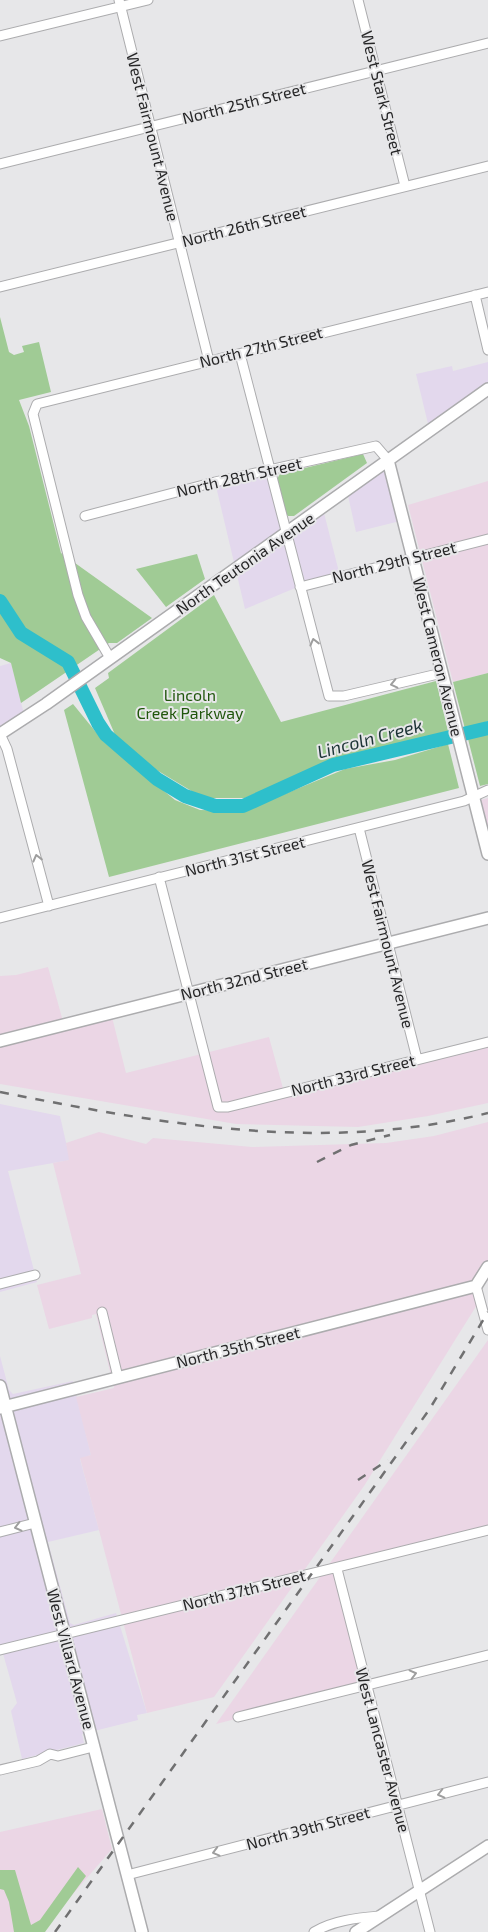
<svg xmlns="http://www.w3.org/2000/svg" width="488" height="1932" font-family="'Exo 2',sans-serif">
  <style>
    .commercial { fill: #e3d8ed }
    .industrial { fill: #ebd6e5 }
    .green { fill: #a0cb95 }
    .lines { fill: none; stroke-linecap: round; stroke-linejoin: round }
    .river { stroke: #2ebfcb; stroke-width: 14 }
    .street-casing { stroke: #acacae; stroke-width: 11 }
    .secondary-casing { stroke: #acacae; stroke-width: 14 }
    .street { stroke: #fff; stroke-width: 9 }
    .secondary { stroke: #fff; stroke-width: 11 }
    .rail { stroke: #707071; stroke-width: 2.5; stroke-dasharray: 9 9; stroke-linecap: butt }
    .oneway { stroke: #9e9e9e }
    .labels { text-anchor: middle; stroke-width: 4; stroke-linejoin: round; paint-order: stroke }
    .street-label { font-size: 16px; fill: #272728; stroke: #e7e7e9 }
    .park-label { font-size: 16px; fill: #20560c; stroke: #e7e7e9 }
    .water-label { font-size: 18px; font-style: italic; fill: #1d3436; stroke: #e7e7e9 }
  </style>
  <rect width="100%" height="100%" fill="#e7e7e9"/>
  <path class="commercial" d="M 488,362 L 488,389 L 430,432 L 416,374 L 452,366 L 453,371 Z
    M 388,460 L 404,520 L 356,532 L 347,491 Z
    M 270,469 L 287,533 L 323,509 L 340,576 L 300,586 L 245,609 L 215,482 Z
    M 11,663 L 25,718 L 0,734 L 0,666 Z
    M 0,1104 L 60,1116 L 70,1160 L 8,1171 L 37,1282 L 0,1292 Z
    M 0,1356 L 9,1390 L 13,1394 L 73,1381 L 91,1455 L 80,1459 L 99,1530 L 48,1542 L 70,1623 L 74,1625 L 116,1613 L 147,1713 L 137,1715 L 138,1720 L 82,1734 L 84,1743 L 22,1759 L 11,1711 L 17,1703 L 0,1643 Z"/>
  <path class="industrial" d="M 488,481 L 488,673 L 453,682 L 408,505 Z
    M 488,798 L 488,837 L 481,800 Z
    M 48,967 L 64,1025 L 111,1013 L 126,1073 L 269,1037 L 284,1092 L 488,1042 L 488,1103 L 428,1116 L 358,1127 L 236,1124 L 0,1084 L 0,976 L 16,975 Z
    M 488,1122 L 488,1267 L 476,1286 L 480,1300 L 364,1486 L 214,1697 L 147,1713 L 80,1458 L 91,1455 L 76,1397 L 114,1388 L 96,1314 L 92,1315 L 92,1318 L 49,1329 L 37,1285 L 81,1274 L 53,1163 L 69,1160 L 66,1143 L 99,1132 L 146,1144 L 153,1138 L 252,1147 L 386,1143 L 434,1136 Z
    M 488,1340 L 488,1530 L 337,1569 L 366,1686 L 216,1724 Z
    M 102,1809 L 112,1849 L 40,1932 L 0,1932 L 0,1832 Z"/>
  <path class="green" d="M 0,317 L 9,352 L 14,355 L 24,352 L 22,346 L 39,342 L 51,392 L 19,400 L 29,426 L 61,553 L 152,618 L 117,643 L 109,643 L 21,703 L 11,663 L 0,658 Z
    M 363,454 L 367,463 L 294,516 L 288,516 L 285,512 L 277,479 L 280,474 Z
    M 197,554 L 205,579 L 166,607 L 136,569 Z
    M 214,595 L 281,722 L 436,681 L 448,731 L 327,762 L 245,798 L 203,798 L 150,766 L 116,737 L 95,688 L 109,678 L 108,673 Z
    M 488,673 L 488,721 L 465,729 L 453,682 Z
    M 73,704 L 104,742 L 175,800 L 200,810 L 244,811 L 345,769 L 395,760 L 448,744 L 459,788 L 109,877 L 64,710 Z
    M 488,733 L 488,784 L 480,786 L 468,739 Z
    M 78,1867 L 86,1876 L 45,1932 L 14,1932 L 9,1902 L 4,1890 L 0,1889 L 0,1870 L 15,1870 L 31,1925 L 40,1920 Z"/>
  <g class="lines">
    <path class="river" d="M 0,601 L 21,633 L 68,662 L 98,723 L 106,735 L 157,779 L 185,796 L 215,806 L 243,806 L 333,765 L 488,728"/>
    <defs>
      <path id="street" d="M 119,0 L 209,361
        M 358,0 L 405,186
        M 0,36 L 148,0
        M 0,164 L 488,43
        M 0,287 L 488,166
        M 475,295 L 488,350
        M 240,354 L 329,696 L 344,696 L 442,673
        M 85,516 L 215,482 L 376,446 L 388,460
        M 300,587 L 488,539
        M 110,658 L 86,617 L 78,595 L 33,414 L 37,404 L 488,292
        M 0,734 L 7,749 L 49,906
        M 359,828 L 417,1059
        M 159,877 L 218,1107 L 228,1107 L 488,1042
        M 0,918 L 464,801 L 488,790
        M 0,1284 L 35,1275
        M 476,1286 L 488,1330
        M 102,1312 L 118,1377
        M 0,1532 L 35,1523
        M 337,1569 L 430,1932
        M 0,1650 L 488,1530
        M 238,1717 L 488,1655
        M 0,1770 L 38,1761 L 50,1754 L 58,1756 L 93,1747
        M 127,1875 L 488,1782
        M 314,1932 C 334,1920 358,1918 380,1916"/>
      <path id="secondary" d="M 388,460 L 488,854
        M 0,734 L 46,704 L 488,389
        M 0,1041 L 488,918
        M 0,1386 L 142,1932
        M 0,1408 L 476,1286 L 488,1267
        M 356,1932 L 488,1846"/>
    </defs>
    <use href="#street" class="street-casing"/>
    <use href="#secondary" class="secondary-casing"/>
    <use href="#street" class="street"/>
    <use href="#secondary" class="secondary"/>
    <path class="rail" d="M 0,1092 C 162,1124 324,1154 488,1113
      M 317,1162 L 351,1145 L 390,1135
      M 358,1480 L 388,1460
      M 55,1932 L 429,1410 L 488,1312"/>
  </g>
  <defs><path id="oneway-chevron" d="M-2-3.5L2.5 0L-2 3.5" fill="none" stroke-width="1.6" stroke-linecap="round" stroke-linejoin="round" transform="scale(1.25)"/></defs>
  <g class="oneway">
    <use href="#oneway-chevron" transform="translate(314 642) rotate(-104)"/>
    <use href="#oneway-chevron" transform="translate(394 684) rotate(167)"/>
    <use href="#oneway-chevron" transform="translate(37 858) rotate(-104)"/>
    <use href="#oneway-chevron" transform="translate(18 1527) rotate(166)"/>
    <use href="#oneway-chevron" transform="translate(413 1674) rotate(-14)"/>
    <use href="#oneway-chevron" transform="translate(441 1794) rotate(166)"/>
    <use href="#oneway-chevron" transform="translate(216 1852) rotate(165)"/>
  </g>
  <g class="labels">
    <g class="street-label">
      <text transform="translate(382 93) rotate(76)" y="6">West Stark Street</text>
      <text transform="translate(244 103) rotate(-14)" y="6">North 25th Street</text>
      <text transform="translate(153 137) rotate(76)" y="6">West Fairmount Avenue</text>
      <text transform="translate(244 226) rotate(-14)" y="6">North 26th Street</text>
      <text transform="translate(261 347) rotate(-14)" y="6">North 27th Street</text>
      <text transform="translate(239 477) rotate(-13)" y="6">North 28th Street</text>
      <text transform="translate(394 562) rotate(-14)" y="6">North 29th Street</text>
      <text transform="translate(245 563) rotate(-35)" y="6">North Teutonia Avenue</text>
      <text transform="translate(438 657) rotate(76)" y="6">West Cameron Avenue</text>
      <text transform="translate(245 856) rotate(-14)" y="6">North 31st Street</text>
      <text transform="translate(388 944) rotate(76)" y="6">West Fairmount Avenue</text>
      <text transform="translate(244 979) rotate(-14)" y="6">North 32nd Street</text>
      <text transform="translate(353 1075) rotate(-14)" y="6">North 33rd Street</text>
      <text transform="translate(238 1347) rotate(-14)" y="6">North 35th Street</text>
      <text transform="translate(244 1590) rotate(-14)" y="6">North 37th Street</text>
      <text transform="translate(71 1659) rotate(75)" y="6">West Villard Avenue</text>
      <text transform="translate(383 1750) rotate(75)" y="6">West Lancaster Avenue</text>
      <text transform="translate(308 1828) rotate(-15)" y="6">North 39th Street</text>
    </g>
    <g class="park-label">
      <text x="190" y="701">Lincoln<tspan x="190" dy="18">Creek Parkway</tspan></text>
    </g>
    <g class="water-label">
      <text transform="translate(370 739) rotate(-15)" y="6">Lincoln Creek</text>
    </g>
  </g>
</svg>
